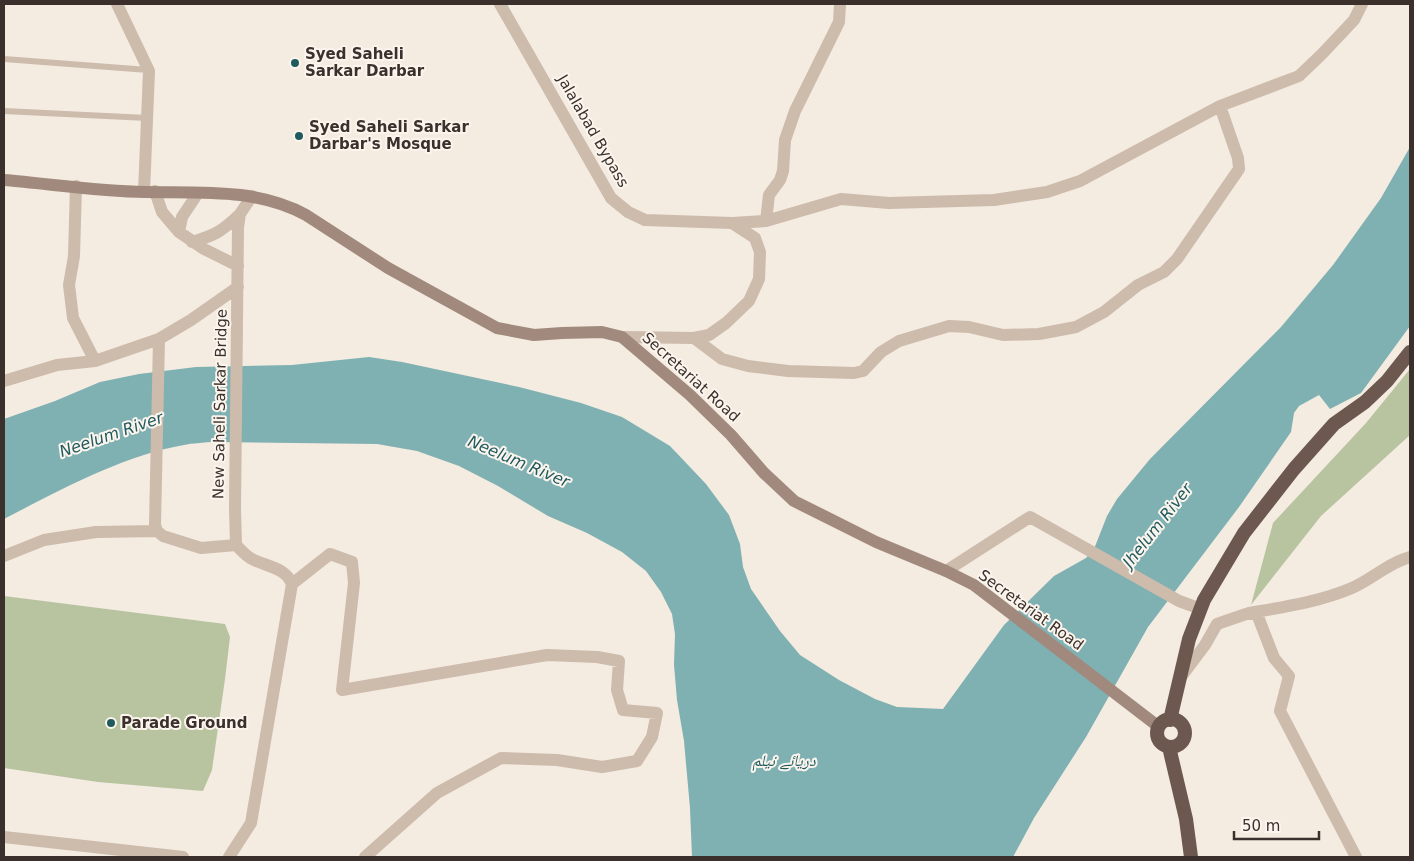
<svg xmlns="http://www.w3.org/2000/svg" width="1414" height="861" font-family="'DejaVu Sans','Noto Naskh Arabic',sans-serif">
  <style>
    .green { fill: #b8c4a0 }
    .water { fill: #7fb0b2 }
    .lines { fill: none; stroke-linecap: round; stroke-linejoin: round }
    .service { stroke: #cdbbac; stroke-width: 6 }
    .minor { stroke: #cdbbac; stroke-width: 12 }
    .tertiary { stroke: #cdbbac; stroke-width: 12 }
    .secondary { stroke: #a18a7d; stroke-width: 12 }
    .trunk { stroke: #6c584f; stroke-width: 14 }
    .poi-dot { fill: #1f5a5e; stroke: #fbf5ee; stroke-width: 2 }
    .labels { text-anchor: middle; stroke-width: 4; stroke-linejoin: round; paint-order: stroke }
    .poi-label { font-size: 15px; font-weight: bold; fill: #3b302b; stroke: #fbf5ee; text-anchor: start }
    .street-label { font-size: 15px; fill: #3b302b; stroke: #fbf5ee }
    .water-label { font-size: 16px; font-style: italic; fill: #1f5a5e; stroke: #fbf5ee }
  </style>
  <rect width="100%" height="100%" fill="#f4ebe1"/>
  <path class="green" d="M 1410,369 L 1410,435 L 1321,516 L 1251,605 L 1273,523 L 1366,423 Z
    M 4,596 L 225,624 L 230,637 L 225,679 L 212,770 L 203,791 L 98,782 L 4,768 Z"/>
  <path class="water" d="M 1410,147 L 1410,326 L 1361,393 L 1330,409 L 1319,395 L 1299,406 L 1294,413 L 1291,432 L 1239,507 L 1148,627 L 1086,737 L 1034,818 L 1013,857 L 692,857 L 690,808 L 684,741 L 677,700 L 674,665 L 675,634 L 672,614 L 661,592 L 646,571 L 622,552 L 587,533 L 548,516 L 498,486 L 459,466 L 417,451 L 377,444 L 211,442 C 202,443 193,443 184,445 C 124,455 58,491 4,519 L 4,419 L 55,401 L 100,382 L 139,374 L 196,367 L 292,365 L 369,357 L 402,362 L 519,387 L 581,403 L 622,417 L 670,446 L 706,484 L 729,515 L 740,544 L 743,567 L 751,589 L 780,631 L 800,655 L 839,680 L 875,699 L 897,707 L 943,709 L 1004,625 L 1054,576 L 1086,558 L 1094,549 L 1107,516 L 1117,499 L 1150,459 L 1281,327 L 1333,265 L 1381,198 Z"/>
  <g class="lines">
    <path class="service" d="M 4,59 L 148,70
      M 4,111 L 147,118"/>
    <path class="minor" d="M 117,4 L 149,71 L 144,192
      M 76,186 L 74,256 L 69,285 L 73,318 L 95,361
      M 155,191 L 162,212 L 179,232 L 204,249 L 238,266
      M 766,221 L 769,195 L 780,180 L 783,171 L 785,140 L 795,111 L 839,22 L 840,4
      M 732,223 L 766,221 L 841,199 L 889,203 L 994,200 L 1047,192 L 1080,181 L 1220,106 L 1299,76 L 1322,54 L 1354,20 L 1362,4
      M 179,232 L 182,217 L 198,193
      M 192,242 C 216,235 222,231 240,214
      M 694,338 L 722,359 L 748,366 L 788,371 L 854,373 L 863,371 L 881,352 L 899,341 L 949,326 L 969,327 L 1003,335 L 1039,334 L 1076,327 L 1104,312 L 1138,285 L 1164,272 L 1177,259 L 1239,169 L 1238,158 L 1220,106
      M 4,381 L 57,365 L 95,361 L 159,339
      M 236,545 L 235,508 L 238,227 L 240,214 L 252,196
      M 4,556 L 44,540 L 96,532 L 157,531
      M 946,571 L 1030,517 L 1179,601 L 1201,609
      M 292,584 L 330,554 L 352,562 L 354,583 L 342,690 L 547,655 L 597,657 L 619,661 L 617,690 L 623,710 L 657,713 L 652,737 L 637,761 L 602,767 L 557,760 L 501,758 L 437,793 L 365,857
      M 1249,613 C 1284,607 1319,602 1352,588 C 1373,579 1386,564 1410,557
      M 1181,677 L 1205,645 L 1217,624 L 1246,614 L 1257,614 L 1274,658 L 1289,676 L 1280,711 L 1356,857
      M 4,837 L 183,857
      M 229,857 L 251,823 L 292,584 C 285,567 267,567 252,559 C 246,556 241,550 236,545 L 201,548 L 163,536 L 157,531 L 155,525 L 159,339 L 191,320 L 238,287"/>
    <path class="tertiary" d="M 500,4 L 611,198 L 628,212 L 645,220 L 732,223 L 755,238 L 760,252 L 759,279 L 749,301 L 726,323 L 709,335 L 694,338 L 622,337"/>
    <path class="secondary" d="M 4,180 C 51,184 98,191 145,192 C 200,193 257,188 306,215 L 388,268 L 497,328 L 534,335 L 562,333 L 602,332 L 622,337 L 690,395 L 731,435 L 764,473 L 794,501 L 876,542 L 946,571 L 974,585 L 1159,727"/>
    <path class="trunk" d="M1157 733a14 14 0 1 1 28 0a14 14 0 1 1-28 0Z
      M 1170,720 L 1189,639 L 1204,600 L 1244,533 L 1294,469 L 1334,424 L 1365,402 L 1387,381 L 1410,352
      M 1169,747 L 1186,819 L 1191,857"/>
  </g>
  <g class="poi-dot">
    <circle cx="295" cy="63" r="5"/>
    <circle cx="299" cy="136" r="5"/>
    <circle cx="111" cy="723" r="5"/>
  </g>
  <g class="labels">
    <g class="poi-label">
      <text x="305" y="59">Syed Saheli<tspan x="305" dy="17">Sarkar Darbar</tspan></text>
      <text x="309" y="132">Syed Saheli Sarkar<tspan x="309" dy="17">Darbar's Mosque</tspan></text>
      <text x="121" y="728">Parade Ground</text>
    </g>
    <g class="street-label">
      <text transform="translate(593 131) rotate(60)" y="5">Jalalabad Bypass</text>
      <text transform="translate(691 377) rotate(42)" y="5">Secretariat Road</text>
      <text transform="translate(220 404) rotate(-89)" y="5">New Saheli Sarkar Bridge</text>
      <text transform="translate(1031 610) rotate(36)" y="5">Secretariat Road</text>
    </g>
    <g class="water-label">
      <text transform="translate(111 434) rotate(-19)" y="6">Neelum River</text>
      <text transform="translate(519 461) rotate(23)" y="6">Neelum River</text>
      <text transform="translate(1157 525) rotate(-52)" y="6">Jhelum River</text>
      <text x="784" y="766">دریائے نیلم</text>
    </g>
  </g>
  <rect width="1414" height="861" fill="none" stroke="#3b302b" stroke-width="10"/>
  <path d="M1234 831v8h85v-8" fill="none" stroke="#3b302b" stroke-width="2.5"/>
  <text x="1242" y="831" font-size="15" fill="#3b302b" stroke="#fbf5ee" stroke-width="4" paint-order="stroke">50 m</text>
</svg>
